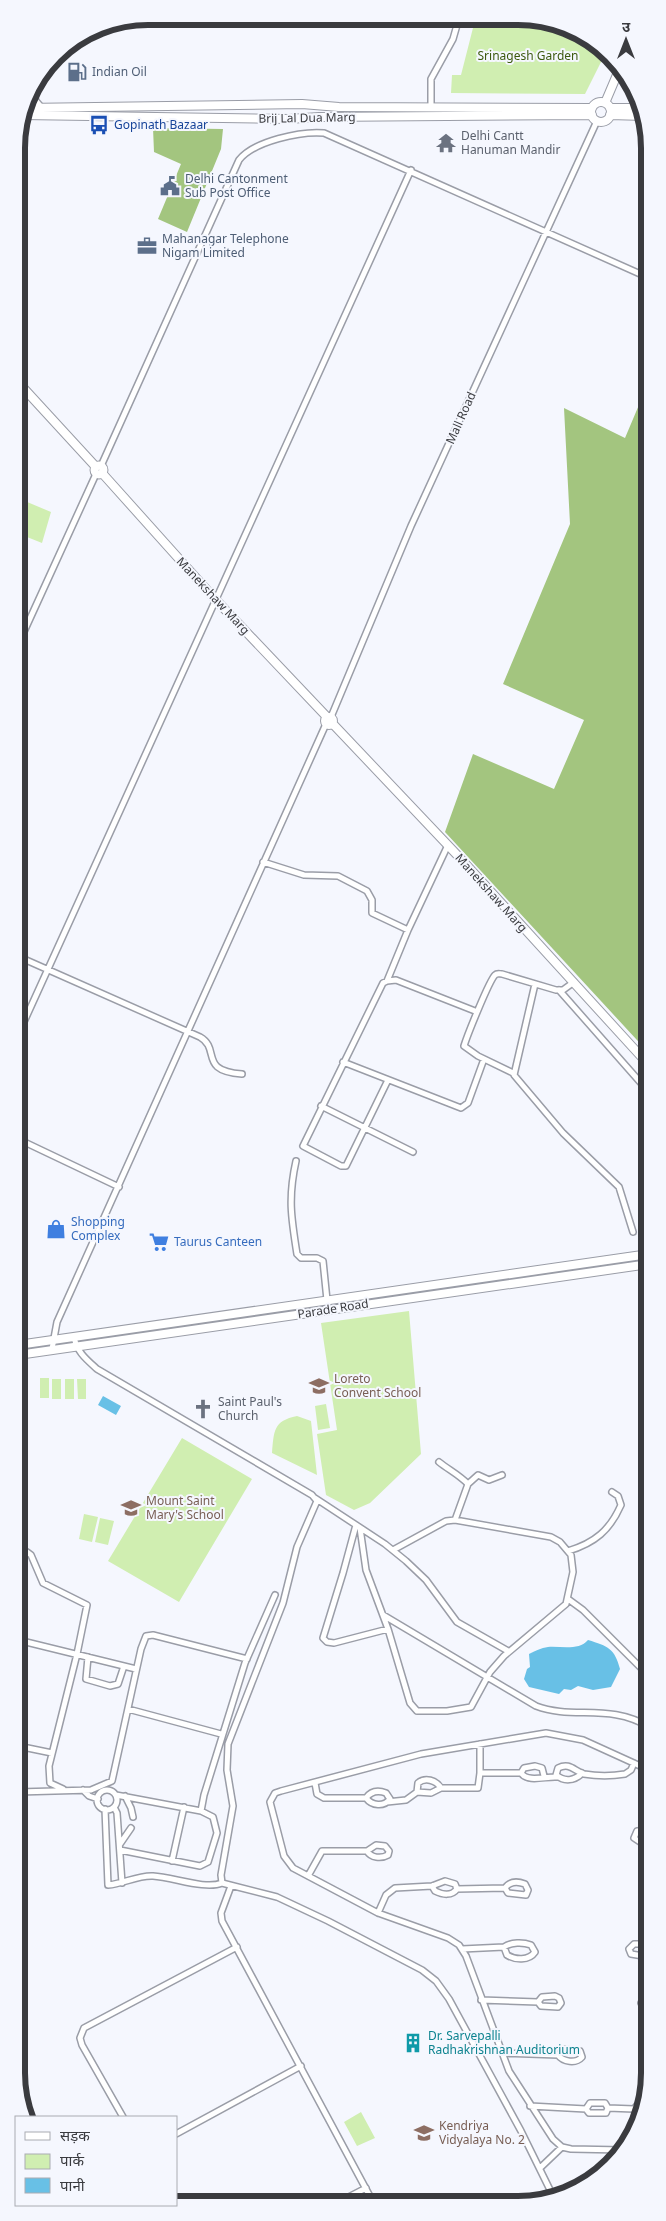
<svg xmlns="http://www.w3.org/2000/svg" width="666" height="2221" font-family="'Noto Sans','Noto Sans Devanagari',sans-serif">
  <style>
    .green { fill: #d0eeb1 }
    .forest { fill: #a3c57f }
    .water { fill: #68c0e6 }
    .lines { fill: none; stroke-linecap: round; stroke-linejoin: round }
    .street-casing { stroke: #9a9da7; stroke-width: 8 }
    .secondary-casing { stroke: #9a9da7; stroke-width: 10 }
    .street { stroke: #fff; stroke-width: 5 }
    .secondary { stroke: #fff; stroke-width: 8 }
    .labels { text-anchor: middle; stroke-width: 4; stroke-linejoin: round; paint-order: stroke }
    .park-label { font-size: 12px; fill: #3c590e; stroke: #f5f7fe }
    .service-label { font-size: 12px; fill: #4e5e75; stroke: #f5f7fe; text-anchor: start }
    .street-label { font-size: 12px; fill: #3a3b3f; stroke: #f5f7fe }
    .transit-label { font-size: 12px; fill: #164399; stroke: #f5f7fe; text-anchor: start }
    .worship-label { font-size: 12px; fill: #5b616d; stroke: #f5f7fe; text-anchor: start }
    .shop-label { font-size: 12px; fill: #366cbe; stroke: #f5f7fe; text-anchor: start }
    .education-label { font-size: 12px; fill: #785e54; stroke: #f5f7fe; text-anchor: start }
    .culture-label { font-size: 12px; fill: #0d838f; stroke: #f5f7fe; text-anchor: start }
    .rim { fill: none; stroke: #3a3b3f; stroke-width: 6 }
  </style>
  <rect width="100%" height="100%" fill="#f5f7fe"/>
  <path class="green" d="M 485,18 L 544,19 L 606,52 L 585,94 L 451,93 L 452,75 L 461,75 L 474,24 L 483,26 Z
    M 20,499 L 51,512 L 42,543 L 17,533 L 17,509 Z
    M 409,1311 L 421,1454 L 370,1503 L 354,1510 L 326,1495 L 317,1434 L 337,1430 L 321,1323 Z
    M 40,1378 L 49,1378 L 49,1398 L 40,1398 Z
    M 52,1379 L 61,1379 L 61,1399 L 52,1399 Z
    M 65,1379 L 74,1379 L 74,1399 L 65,1399 Z
    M 77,1379 L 86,1379 L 86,1399 L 78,1399 Z
    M 326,1404 L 330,1428 L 318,1430 L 315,1406 Z
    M 297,1416 L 311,1421 L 317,1475 L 272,1453 C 274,1431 273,1421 297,1416 Z
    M 182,1438 L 252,1479 L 179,1602 L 108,1561 Z
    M 84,1514 L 98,1517 L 92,1542 L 79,1539 Z
    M 100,1518 L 114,1521 L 108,1545 L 95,1542 Z
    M 361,2112 L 375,2138 L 357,2146 L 344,2122 Z"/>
  <path class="forest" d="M 153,128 L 223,129 L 221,149 L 187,232 L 158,219 L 181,164 L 154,152 Z
    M 644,393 L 648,395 L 648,1052 L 445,832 L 473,754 L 554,789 L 584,720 L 503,684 L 570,524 L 564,408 L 625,438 Z"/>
  <path class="water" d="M 103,1396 L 121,1406 L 116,1415 L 98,1405 Z
    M 588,1640 C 608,1646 615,1649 620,1669 L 611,1687 L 593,1690 L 578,1686 L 571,1690 L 564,1689 L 559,1694 L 529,1687 L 524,1679 L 527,1669 L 530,1667 L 529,1654 C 535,1651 541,1648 548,1647 C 561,1646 579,1651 588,1640 Z"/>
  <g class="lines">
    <defs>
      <path id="street" d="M 32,89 L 36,101 L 42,108
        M 431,108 L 431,79 L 453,39 L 459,18
        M 101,466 L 239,160 C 254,141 301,131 324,133 L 647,277
        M 17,647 L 96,474
        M 331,717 L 411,526 L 597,121
        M 263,862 L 304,875 L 338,876 L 367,891 L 372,900 L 372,913 L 408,930
        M 17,956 L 200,1037 C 221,1049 198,1071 242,1074
        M 387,981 L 408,930 L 448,845
        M 535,984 L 514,1075 L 563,1133 L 619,1187 L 633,1232
        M 559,990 L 648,1091
        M 18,1035 L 411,170
        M 343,1062 L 461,1108 L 468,1103 L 484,1059
        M 513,1073 L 478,1056 L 464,1046 C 467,1036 489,981 495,975 C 497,973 499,974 502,974 L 556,990 L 563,990 L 574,982
        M 388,1080 L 346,1166 L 341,1166 L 303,1146 L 383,983 L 387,981 L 396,980 L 475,1011
        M 321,1106 L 413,1152
        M 18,1139 L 119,1187
        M 296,1161 C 288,1197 291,1217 297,1254 L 301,1258 L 317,1258 L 323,1261 L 327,1300
        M 74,1337 C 77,1352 86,1359 97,1369 L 312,1495 L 317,1501 L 297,1547 L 283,1603 L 228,1744 L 227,1770 L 233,1806 L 221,1875 L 222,1883 L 277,1897 L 328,1921 L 422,1970 L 436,1981 L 449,1999 L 521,2131 L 554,2198
        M 52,1349 L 57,1322 L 326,724
        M 439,1462 C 449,1470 458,1474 468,1484 L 478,1475 L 489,1480 L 502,1475
        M 315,1498 L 385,1544 L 406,1561 L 426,1580 L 457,1622 L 508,1651
        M 455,1520 L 468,1484
        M 356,1525 L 343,1573 L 323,1638 L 327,1642 L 334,1643 L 388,1629
        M 360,1528 L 366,1570 L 388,1629 L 410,1703 L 417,1711 L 447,1711 L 471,1707 L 490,1672 L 504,1656 L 566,1604 L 573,1572 L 571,1555 L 560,1542 L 551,1537 L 455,1520 L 446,1521 L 393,1550
        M 568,1551 C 595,1543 610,1530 621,1505 L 618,1496 L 612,1492
        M 27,1552 L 31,1555 L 43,1583 L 87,1605 L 77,1654 L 49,1766 L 50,1783 L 63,1789
        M 568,1599 L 583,1610 L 649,1676
        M 383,1615 L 536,1706 C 573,1720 610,1703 649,1727
        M 18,1640 L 136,1669
        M 88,1657 L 86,1679 L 110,1686 L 118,1684 L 124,1666
        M 128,1709 L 221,1734
        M 480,1744 L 480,1773 L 521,1773 C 528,1783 546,1776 557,1777
        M 18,1746 L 52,1753
        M 521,1773 L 524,1768 L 535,1766 L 542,1768 L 544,1776
        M 582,1773 C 575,1781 564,1782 556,1775 L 558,1768 C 570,1762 574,1771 584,1774 C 596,1776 613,1776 625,1774 L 631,1770 L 634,1763
        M 315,1783 L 317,1794 L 324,1798 L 366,1798 C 371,1791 378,1790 386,1793 L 390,1799 C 384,1807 372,1806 366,1798
        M 83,1790 L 89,1796 L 98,1799
        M97 1800a10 10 0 1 1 20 0a10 10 0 1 1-20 0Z
        M 18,1792 L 91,1790 L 112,1781 L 141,1649 L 146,1636 L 153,1635 L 247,1659
        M 417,1792 L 431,1793 L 441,1788
        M 116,1795 L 201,1811
        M 125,1796 L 131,1808 L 133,1817
        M 387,1802 L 406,1800 L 417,1792 L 418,1783 C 425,1777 436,1780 441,1788 L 478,1788 L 480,1773
        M 114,1807 L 117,1813 L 122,1883
        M 105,1809 L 108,1885 C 123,1884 138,1875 153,1876 C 173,1877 205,1890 222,1883
        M 649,1830 L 637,1831 L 634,1838 L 640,1842 L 649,1844
        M 120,1844 L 131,1828
        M 120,1850 L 200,1866 L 208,1862 L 217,1833 L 213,1817 L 201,1811 L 204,1795 L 245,1663 L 275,1595
        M 172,1861 L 184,1807
        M 308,1876 L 322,1851 L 367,1851 C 371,1858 381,1859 388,1855 L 389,1851 L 385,1846 L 376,1845 L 367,1851
        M 231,1886 L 221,1913 L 222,1921 L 373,2202
        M 432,1886 L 435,1891 C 443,1895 452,1896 457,1889 L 505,1888 C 510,1881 517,1881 525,1884 L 528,1890 L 526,1895 L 508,1893 L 505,1888
        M 378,1913 L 386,1895 L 395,1888 L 432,1886 L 445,1881 L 455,1884 L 457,1889
        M 649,1944 L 634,1944 L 629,1949 L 631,1954 L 649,1957
        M 462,1949 L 504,1947 C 511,1942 523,1942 531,1945 L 535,1952 C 529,1961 515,1960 507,1955 L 504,1947
        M 649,1998 L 644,1999 L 641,2003 L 644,2009 L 649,2012
        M 481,2000 L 538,2002 L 541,2006 L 558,2007 L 561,2003 L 559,1998 L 555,1996 L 542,1997 L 538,2002
        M 649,2052 L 646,2056 L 649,2061
        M 502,2053 L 558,2055 C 563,2062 576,2064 582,2057 L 580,2051 L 564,2049 L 558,2055
        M 530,2106 L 586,2109 L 589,2113 L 606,2113 L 608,2108
        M 586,2109 L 590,2103 L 605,2103 L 608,2108 L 634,2109
        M 634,2109 L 638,2104 L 645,2102
        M 634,2109 L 636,2114 L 642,2116
        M 123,2117 L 82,2045 L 80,2038 L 84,2028 L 237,1947
        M 176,2134 L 301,2066
        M 623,2150 L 571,2149 L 562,2147 L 553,2139 L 509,2071 L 466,1956 L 459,1945 L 448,1938 L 378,1913 L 293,1868 L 284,1856 L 270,1802 L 275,1793 L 281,1791 L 421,1754 L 546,1733 L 583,1740 L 649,1770
        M 540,2168 L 562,2147
        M 339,2202 L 366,2188"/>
      <path id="secondary" d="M591 112a10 10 0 1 1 20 0a10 10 0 1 1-20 0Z
        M 605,103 L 619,70
        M 24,108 L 302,104 L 339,107 L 592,108
        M 610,108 L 639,108
        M 22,115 L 289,119 L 319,117 L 592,115
        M 610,115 L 644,116
        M 17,381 L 96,467
        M94.5 470a4.5 4.5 0 1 1 9 0a4.5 4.5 0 1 1-9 0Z
        M 102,473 L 215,599 L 327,717
        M325 721a4 4 0 1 1 8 0a4 4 0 1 1-8 0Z
        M 332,723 L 460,858 L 648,1064
        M 18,1345 L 649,1254
        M 18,1355 L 649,1264"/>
    </defs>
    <use href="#street" class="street-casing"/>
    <use href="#secondary" class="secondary-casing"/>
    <use href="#street" class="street"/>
    <use href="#secondary" class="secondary"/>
  </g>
  <defs>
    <symbol id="fuel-bare" viewBox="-9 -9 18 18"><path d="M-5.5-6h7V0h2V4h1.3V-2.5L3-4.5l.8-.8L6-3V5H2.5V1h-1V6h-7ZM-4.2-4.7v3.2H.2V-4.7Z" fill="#5c6f8a" stroke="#f5f7fe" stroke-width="2.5" paint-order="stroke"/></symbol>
    <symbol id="bus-bare" viewBox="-9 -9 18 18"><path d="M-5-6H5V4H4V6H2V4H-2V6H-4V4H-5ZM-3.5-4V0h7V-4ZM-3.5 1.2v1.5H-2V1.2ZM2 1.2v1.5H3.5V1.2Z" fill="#1a4fb4" stroke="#f5f7fe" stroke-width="2.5" paint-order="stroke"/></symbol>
    <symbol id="temple-bare" viewBox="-9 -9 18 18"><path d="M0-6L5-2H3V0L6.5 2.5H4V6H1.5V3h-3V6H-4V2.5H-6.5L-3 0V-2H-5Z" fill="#6b7280" stroke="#f5f7fe" stroke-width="2.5" paint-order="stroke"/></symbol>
    <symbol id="civic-bare" viewBox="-9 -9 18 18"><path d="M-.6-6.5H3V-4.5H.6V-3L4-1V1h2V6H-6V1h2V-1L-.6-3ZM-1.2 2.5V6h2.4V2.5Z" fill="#5c6f8a" stroke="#f5f7fe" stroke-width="2.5" paint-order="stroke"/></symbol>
    <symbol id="office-bare" viewBox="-9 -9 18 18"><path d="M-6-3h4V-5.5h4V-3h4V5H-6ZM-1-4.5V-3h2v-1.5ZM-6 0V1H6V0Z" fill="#5c6f8a" stroke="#f5f7fe" stroke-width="2.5" paint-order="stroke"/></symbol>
    <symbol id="shop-bare" viewBox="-9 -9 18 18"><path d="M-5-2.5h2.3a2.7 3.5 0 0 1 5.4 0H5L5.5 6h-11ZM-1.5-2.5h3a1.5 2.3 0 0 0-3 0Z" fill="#3f7fe0" stroke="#f5f7fe" stroke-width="2.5" paint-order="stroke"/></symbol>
    <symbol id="supermarket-bare" viewBox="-9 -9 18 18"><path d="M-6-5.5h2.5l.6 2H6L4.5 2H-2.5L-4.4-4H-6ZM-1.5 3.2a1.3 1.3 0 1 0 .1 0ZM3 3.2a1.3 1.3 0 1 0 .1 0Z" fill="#3f7fe0" stroke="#f5f7fe" stroke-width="2.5" paint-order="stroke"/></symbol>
    <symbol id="school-bare" viewBox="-9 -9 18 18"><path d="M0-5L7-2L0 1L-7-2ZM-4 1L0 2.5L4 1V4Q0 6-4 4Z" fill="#8d6e63" stroke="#f5f7fe" stroke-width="2.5" paint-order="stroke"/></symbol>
    <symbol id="church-bare" viewBox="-9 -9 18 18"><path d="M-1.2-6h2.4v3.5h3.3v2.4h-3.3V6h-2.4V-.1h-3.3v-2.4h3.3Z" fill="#6b7280" stroke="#f5f7fe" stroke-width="2.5" paint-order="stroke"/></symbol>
    <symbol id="building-bare" viewBox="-9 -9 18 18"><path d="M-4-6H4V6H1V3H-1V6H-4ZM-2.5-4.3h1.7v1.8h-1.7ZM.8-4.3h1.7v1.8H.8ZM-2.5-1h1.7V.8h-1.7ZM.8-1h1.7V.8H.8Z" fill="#0f9aa8" stroke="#f5f7fe" stroke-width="2.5" paint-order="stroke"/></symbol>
  </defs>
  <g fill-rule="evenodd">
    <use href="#fuel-bare" x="63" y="58" width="28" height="28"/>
    <use href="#bus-bare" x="85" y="111" width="28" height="28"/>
    <use href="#temple-bare" x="432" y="129" width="28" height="28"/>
    <use href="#civic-bare" x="156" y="172" width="28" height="28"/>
    <use href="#office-bare" x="133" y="232" width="28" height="28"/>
    <use href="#shop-bare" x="42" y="1215" width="28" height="28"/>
    <use href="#supermarket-bare" x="145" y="1228" width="28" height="28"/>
    <use href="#school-bare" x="305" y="1372" width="28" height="28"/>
    <use href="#church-bare" x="189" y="1395" width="28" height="28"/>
    <use href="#school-bare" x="117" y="1494" width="28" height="28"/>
    <use href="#building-bare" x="399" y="2029" width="28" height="28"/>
    <use href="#school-bare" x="410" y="2119" width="28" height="28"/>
  </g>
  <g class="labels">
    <g class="park-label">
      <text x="528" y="60">Srinagesh Garden</text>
    </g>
    <g class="service-label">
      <text x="92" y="76">Indian Oil</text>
      <text x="185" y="183">Delhi Cantonment<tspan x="185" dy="14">Sub Post Office</tspan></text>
      <text x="162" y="243">Mahanagar Telephone<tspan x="162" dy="14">Nigam Limited</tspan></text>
    </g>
    <g class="street-label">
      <text transform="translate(307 118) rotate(-1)" y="4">Brij Lal Dua Marg</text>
      <text transform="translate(461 418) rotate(-66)" y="4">Mall Road</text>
      <text transform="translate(213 596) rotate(47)" y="4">Manekshaw Marg</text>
      <text transform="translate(491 893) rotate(48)" y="4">Manekshaw Marg</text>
      <text transform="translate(333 1309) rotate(-9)" y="4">Parade Road</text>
    </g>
    <g class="transit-label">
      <text x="114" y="129">Gopinath Bazaar</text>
    </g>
    <g class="worship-label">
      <text x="461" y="140">Delhi Cantt<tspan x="461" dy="14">Hanuman Mandir</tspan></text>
      <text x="218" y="1406">Saint Paul's<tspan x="218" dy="14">Church</tspan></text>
    </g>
    <g class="shop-label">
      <text x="71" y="1226">Shopping<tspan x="71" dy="14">Complex</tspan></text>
      <text x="174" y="1246">Taurus Canteen</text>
    </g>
    <g class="education-label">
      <text x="334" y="1383">Loreto<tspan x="334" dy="14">Convent School</tspan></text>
      <text x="146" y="1505">Mount Saint<tspan x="146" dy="14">Mary's School</tspan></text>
      <text x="439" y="2130">Kendriya<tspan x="439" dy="14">Vidyalaya No. 2</tspan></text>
    </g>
    <g class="culture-label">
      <text x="428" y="2040">Dr. Sarvepalli<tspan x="428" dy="14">Radhakrishnan Auditorium</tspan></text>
    </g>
  </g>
  <path d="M0 0H666V2221H0ZM148 25H518A123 123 0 0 1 641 148V2073A123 123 0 0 1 518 2196H148A123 123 0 0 1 25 2073V148A123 123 0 0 1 148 25Z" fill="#f5f7fe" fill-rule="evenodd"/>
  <path class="rim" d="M148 25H518A123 123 0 0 1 641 148V2073A123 123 0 0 1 518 2196H148A123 123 0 0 1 25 2073V148A123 123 0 0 1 148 25Z"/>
  <rect x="15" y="2116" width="162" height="90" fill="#f5f7fe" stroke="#aaacb2"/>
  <rect x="25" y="2132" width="25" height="8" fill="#ffffff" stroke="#aaacb2"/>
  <text x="60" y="2141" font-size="15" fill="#3a3b3f">सड़क</text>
  <rect x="25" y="2154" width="25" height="15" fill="#d0eeb1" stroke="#aaacb2"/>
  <text x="60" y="2166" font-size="15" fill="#3a3b3f">पार्क</text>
  <rect x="25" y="2178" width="25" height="15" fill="#68c0e6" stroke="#aaacb2"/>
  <text x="60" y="2191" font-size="15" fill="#3a3b3f">पानी</text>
  <g transform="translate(626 40)" stroke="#f5f7fe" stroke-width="4" paint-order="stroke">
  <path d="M0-4L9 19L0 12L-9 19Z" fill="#3a3b3f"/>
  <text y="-8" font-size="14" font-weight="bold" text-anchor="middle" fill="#3a3b3f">उ</text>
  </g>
</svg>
